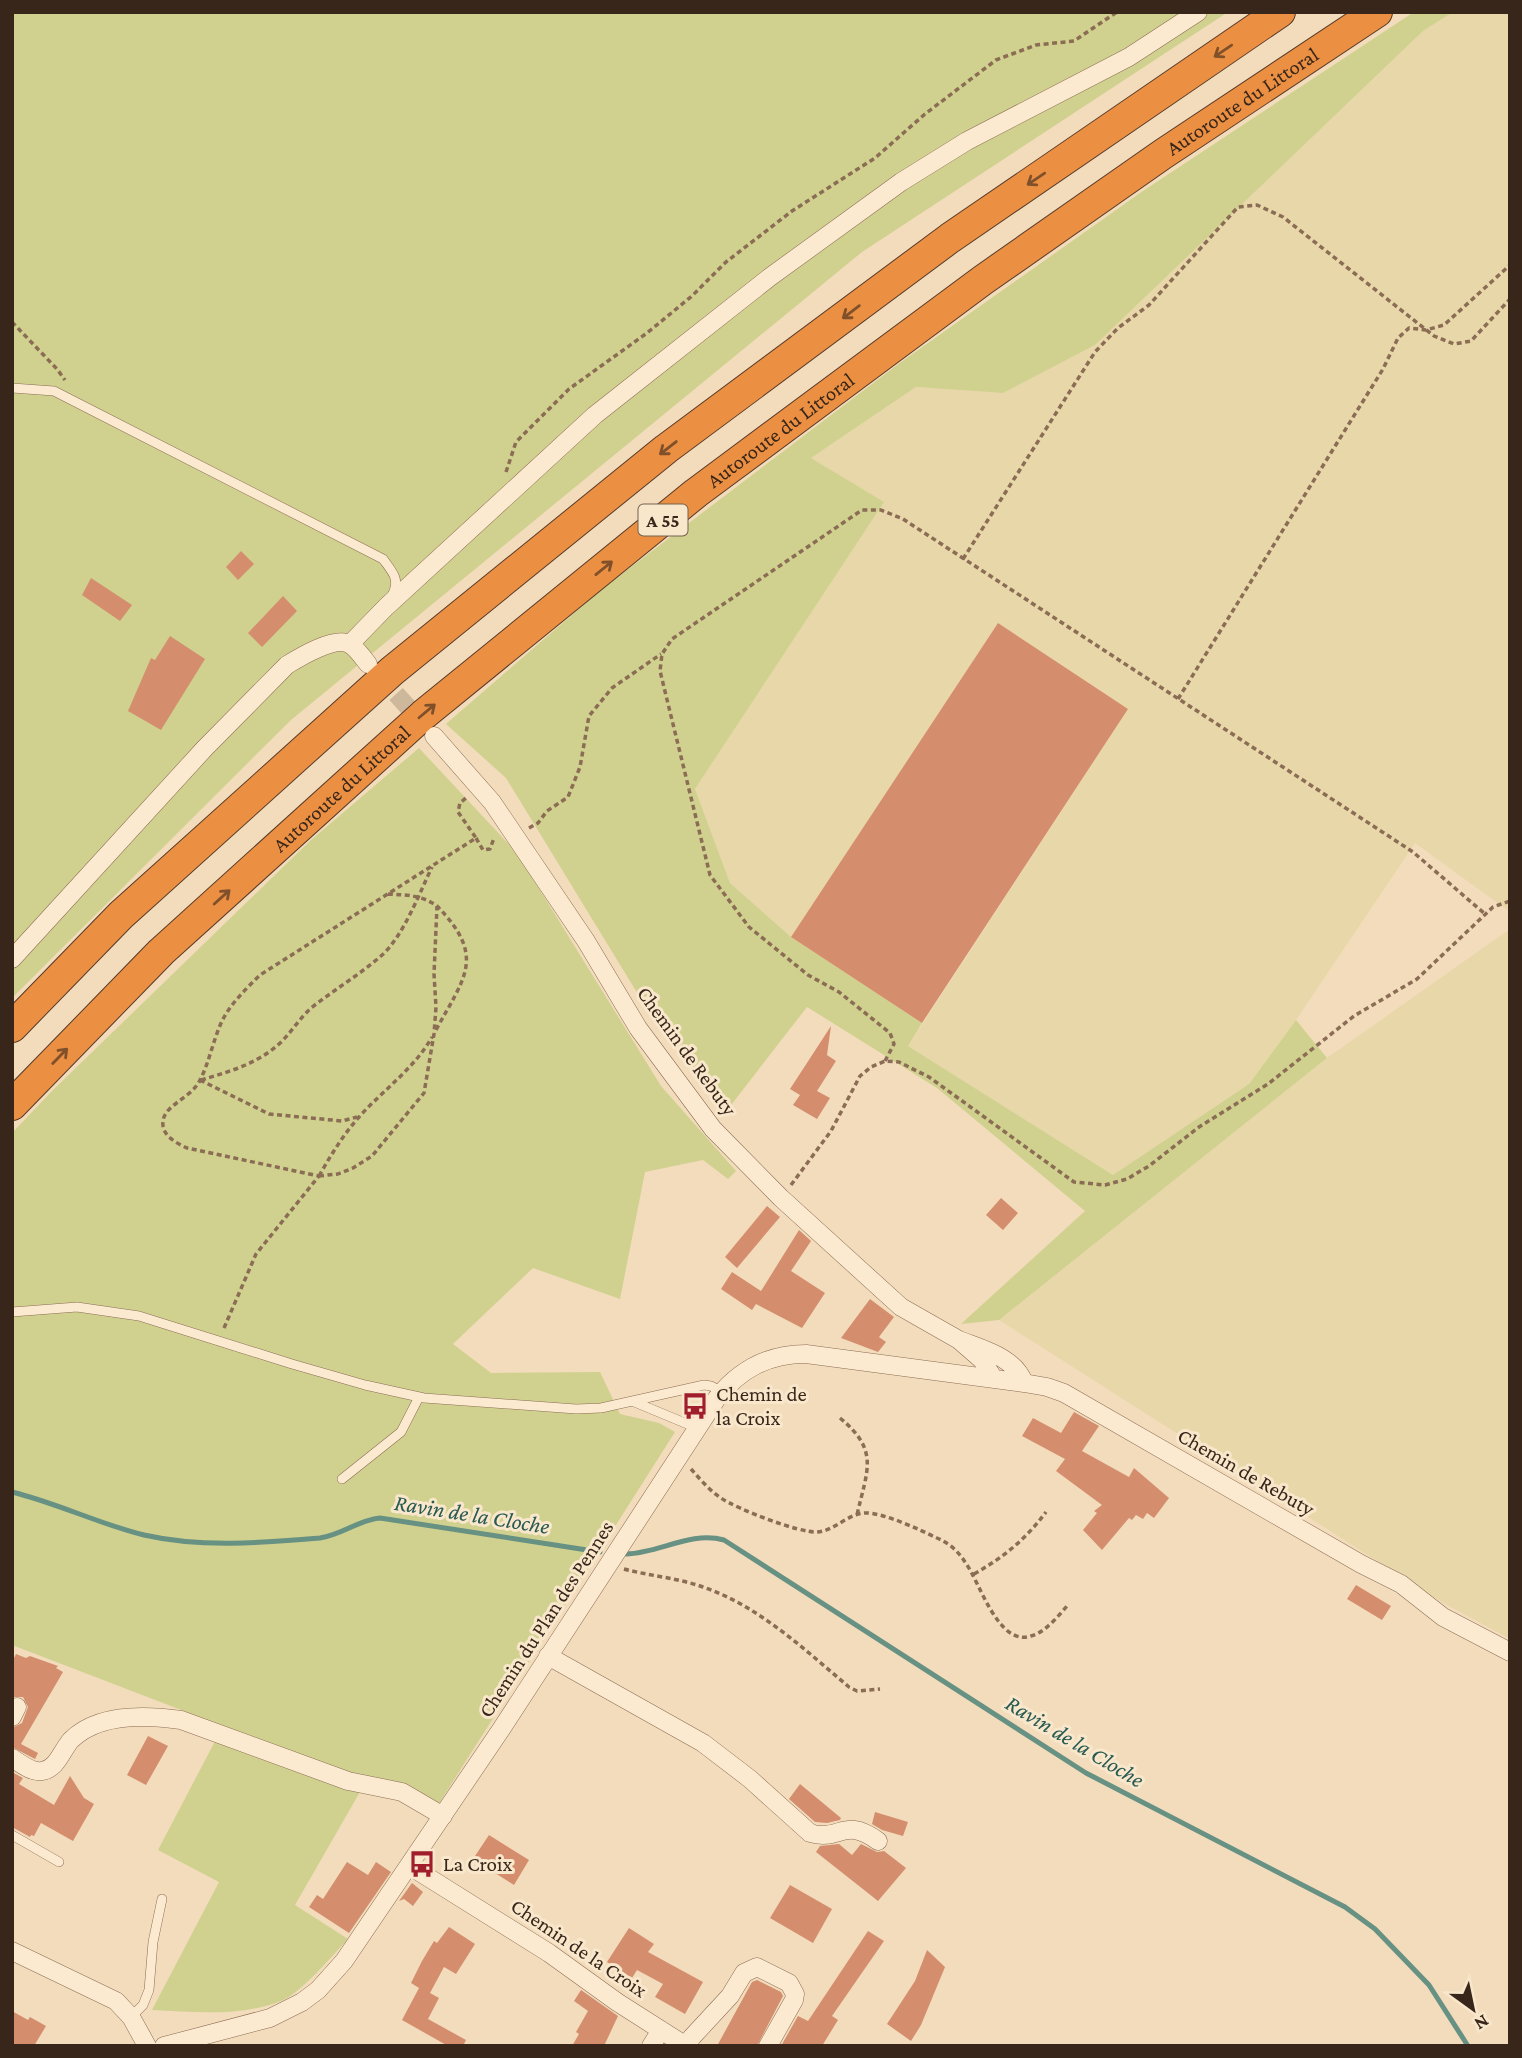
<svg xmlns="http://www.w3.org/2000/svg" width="1522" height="2058" font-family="'Crimson Pro',serif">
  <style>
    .farmland { fill: #e8d7a9 }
    .green { fill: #d0d18f }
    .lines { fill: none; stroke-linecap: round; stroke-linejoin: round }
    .stream { stroke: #679182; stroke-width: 5 }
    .building { fill: #d48e6e }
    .minor-tunnel { stroke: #cdb89c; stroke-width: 18; stroke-dasharray: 18 9; stroke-linecap: butt }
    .service-casing { stroke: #8b6c54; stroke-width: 10 }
    .minor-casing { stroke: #8b6c54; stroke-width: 19 }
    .motorway-casing { stroke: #583a29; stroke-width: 32 }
    .path { stroke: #8b6c54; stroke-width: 3.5; stroke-dasharray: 5 3.5; stroke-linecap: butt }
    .service { stroke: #fcead0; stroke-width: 9 }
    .minor { stroke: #fcead0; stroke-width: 18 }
    .motorway { stroke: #eb9043; stroke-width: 30 }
    .oneway { stroke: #80502a }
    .labels { text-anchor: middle; stroke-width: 6; stroke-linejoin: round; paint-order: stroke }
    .shield { fill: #f9e7cc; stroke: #73604f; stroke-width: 2 }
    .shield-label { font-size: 19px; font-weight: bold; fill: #39261a }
    .street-label { font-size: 21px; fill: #39261a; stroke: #f9e7cc }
    .poi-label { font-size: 21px; fill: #39261a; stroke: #f9e7cc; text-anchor: start }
    .water-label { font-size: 23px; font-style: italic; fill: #285a52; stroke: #f9e7cc }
  </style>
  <rect width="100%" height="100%" fill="#f2dcbc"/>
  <path class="farmland" d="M 1453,12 L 1510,12 L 1510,912 L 1415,843 L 1296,1020 L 1249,1084 L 1113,1175 L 908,1046 L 1128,709 L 998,623 L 791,937 L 730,883 L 695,789 L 883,502 L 811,458 L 916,387 L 1003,393 L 1095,345 L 1423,31 Z
    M 1510,929 L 1510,1639 L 1440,1601 L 999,1320 L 1327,1058 Z"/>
  <path class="green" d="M 12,12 L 1228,12 L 862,252 L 291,720 L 12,998 Z
    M 1414,12 L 1453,12 L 1423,31 L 1095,345 L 1003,393 L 916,387 L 811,458 L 884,502 L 695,789 L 730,883 L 791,937 L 922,1023 L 908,1046 L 1113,1175 L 1249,1084 L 1296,1020 L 1327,1058 L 999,1320 L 961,1324 L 1085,1211 L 937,1088 L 807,1007 L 728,1109 L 658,1027 L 506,778 L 446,724 L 602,589 L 897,365 L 1140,193 Z
    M 419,748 L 517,853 L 661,1086 L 736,1171 L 728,1179 L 703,1160 L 645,1172 L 620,1299 L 533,1268 L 453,1344 L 491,1373 L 600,1372 L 620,1414 L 659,1423 L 675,1432 L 438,1805 L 368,1778 L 295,1905 L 348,1939 C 333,1955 300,1994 281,2001 C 239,2017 196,2012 152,2010 L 219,1882 L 158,1850 L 223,1726 L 12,1645 L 12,1133 L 52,1091 L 311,840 Z"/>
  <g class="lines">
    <path class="stream" d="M 12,1492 C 57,1503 99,1524 144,1535 C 201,1548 262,1543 320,1538 C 342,1535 358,1520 380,1518 L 600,1552
      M 626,1554 C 660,1553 690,1531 724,1540 L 1086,1773 L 1345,1907 L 1375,1929 L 1429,1985 L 1468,2046"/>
  </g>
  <path class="building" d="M 241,551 L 254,564 L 238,580 L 226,567 Z
    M 91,578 L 132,605 L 120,621 L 82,595 Z
    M 283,596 L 297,611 L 262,647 L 248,633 Z
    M 998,623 L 1128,709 L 922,1023 L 791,937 Z
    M 170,636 L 205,659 L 161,730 L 128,711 L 151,658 L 155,660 Z
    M 831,1026 L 827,1055 L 836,1061 L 817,1091 L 830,1098 L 817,1119 L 793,1105 L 800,1095 L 790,1089 Z
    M 1001,1198 L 1018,1213 L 1003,1230 L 986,1215 Z
    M 767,1206 L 780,1217 L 737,1268 L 725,1257 Z
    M 799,1230 L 811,1241 L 791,1271 L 825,1293 L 802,1328 L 756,1304 L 752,1310 L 721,1289 L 732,1272 L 761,1291 Z
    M 870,1299 L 894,1317 L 879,1337 L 886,1342 L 878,1352 L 841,1338 Z
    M 1074,1412 L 1099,1426 L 1082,1451 L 1129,1477 L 1134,1468 L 1169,1498 L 1154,1518 L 1147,1513 L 1143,1519 L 1136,1515 L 1132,1520 L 1129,1518 L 1102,1550 L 1083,1530 L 1097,1513 L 1094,1511 L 1102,1505 L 1056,1471 L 1065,1459 L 1022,1436 L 1033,1418 L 1061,1433 Z
    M 1356,1585 L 1391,1606 L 1382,1620 L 1347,1599 Z
    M 16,1654 L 26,1658 L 30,1656 L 58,1666 L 56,1668 L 63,1672 L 21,1744 L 38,1753 L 35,1759 L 12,1747 L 12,1728 L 22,1723 L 28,1707 L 23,1697 L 12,1697 L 12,1662 Z
    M 148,1736 L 168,1746 L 146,1785 L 127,1775 Z
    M 12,1772 L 23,1778 L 19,1784 L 54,1805 L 70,1776 L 84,1798 L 94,1804 L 73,1841 L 41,1823 L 34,1836 L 31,1835 L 30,1837 L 12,1827 Z
    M 800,1784 L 841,1818 L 840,1820 L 827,1823 L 815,1822 L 789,1799 Z
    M 875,1812 L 908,1822 L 903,1836 L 882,1830 L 872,1824 Z
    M 489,1835 L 529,1860 L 514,1885 L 473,1859 Z
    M 839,1844 L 852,1855 L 861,1844 L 877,1852 L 884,1851 L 906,1868 L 878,1901 L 816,1852 L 820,1846 Z
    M 347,1862 L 368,1875 L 376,1862 L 391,1872 L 349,1933 L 309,1907 L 317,1895 L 323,1899 Z
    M 412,1883 L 423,1892 L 413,1906 L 404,1899 L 399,1901 Z
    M 790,1885 L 832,1909 L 813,1943 L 770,1918 Z
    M 449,1927 L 475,1944 L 456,1974 L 444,1967 L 430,1993 L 439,1998 L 428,2019 L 466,2040 L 463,2046 L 448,2046 L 402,2020 L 419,1988 L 411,1983 L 422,1961 L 434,1941 L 437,1943 Z
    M 629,1928 L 654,1944 L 648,1952 L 703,1982 L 685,2014 L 655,1997 L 663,1984 L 637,1970 L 632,1978 L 607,1962 Z
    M 868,1931 L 884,1941 L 832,2016 L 838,2020 L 822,2046 L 781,2046 L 798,2016 L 808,2021 Z
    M 927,1950 L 945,1967 L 921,2025 L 911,2041 L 887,2024 L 915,1981 Z
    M 757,1980 L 781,1992 L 783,1996 L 757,2046 L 717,2046 L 752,1982 Z
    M 581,1990 L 618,2016 L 604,2046 L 572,2046 L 579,2034 L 576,2032 L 588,2011 L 574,2001 Z
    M 12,2011 L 28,2020 L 30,2017 L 46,2026 L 34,2046 L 12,2046 Z"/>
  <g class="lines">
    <path class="minor-tunnel" d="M 378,674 L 425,726"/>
    <defs>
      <path id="service" d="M 12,388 L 54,391 L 383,559 C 394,574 400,579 392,596
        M 12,1312 L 77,1307 L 139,1316 L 292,1364 L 365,1385 L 424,1398 L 576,1409 L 601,1408 L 704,1385 L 711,1386 L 722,1392
        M 632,1401 L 697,1428
        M 342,1479 L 401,1432 L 419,1397
        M 12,1835 L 59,1862
        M 131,2017 L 143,2005 L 149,1990 L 153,1942 L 162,1899"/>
      <path id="minor" d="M 350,644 L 386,607 L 595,415 L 770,277 L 901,182 L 967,141 L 1129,57 L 1198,12
        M 434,736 L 492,802 L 586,941 L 638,1028 L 713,1129 L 781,1198 L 901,1307 L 959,1340
        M 12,959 L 205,748 L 287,665 C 300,657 335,636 349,644 C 356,647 363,658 368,664
        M 994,1379 L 982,1360 L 959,1340 C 982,1349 1015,1357 1024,1383
        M 548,1656 L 703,1743 L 750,1779 L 810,1833 C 840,1842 844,1816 878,1841
        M 12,1717 L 17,1707
        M 12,1758 C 20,1763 32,1773 42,1771 C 57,1769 62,1750 71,1740 C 98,1713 147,1715 181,1720 L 348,1781 L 402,1792 L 443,1816
        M 410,1866 L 549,1953 L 617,2002 L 686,2046
        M 12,1951 L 116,2001 L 131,2017 L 147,2046
        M 164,2046 L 270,2018 L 302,2002 L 318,1990 L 344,1961 L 502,1728 L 717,1398 C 740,1369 768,1354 806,1354 L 1024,1383 L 1047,1387 L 1064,1393 L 1361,1564 L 1401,1584 L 1443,1617 L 1510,1652
        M 651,2046 L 661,2030
        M 686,2046 L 692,2037 L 730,1996 L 744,1973 L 757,1967 L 789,1983 L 795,1994 L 794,2000 L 768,2046"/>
      <g id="motorway">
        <path d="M 12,1027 L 121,915 L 392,671 L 666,449 L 950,238 L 1280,12"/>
        <path id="s1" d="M 12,1105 L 161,952 L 423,715 L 696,493 L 983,280 L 1163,154 L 1377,12"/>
      </g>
    </defs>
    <use href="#service" class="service-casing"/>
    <use href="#minor" class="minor-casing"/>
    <use href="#motorway" class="motorway-casing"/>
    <path class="path" d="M 12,322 L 57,369 L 65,380
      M 506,472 L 516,442 L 569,389 L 647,333 L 692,296 L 726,262 L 792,211 L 875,158 L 925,114 L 996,60 L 1036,45 L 1074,41 L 1117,12
      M 963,559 L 1095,352 L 1118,328 L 1149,305 L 1238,207 L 1257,205 L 1283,217 L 1434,336 L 1454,344 L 1471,341 L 1510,299
      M 1178,699 L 1383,369 L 1398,338 L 1409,328 L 1426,330 L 1444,325 L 1510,265
      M 529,828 L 538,823 L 547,811 L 568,797 L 580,767 L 589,716 L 612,688 L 661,654
      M 476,838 L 483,850 L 490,849 L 494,838
      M 436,1030 C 464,978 487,957 437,906
      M 885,1061 L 894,1044 L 890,1033 L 839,992 L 808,975 L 749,927 L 710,875 L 660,671 L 662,654 L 672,639 L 862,510 L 881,510 L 903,519 L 1413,852 L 1485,914
      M 200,1080 L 269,1114 L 342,1121 L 357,1117
      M 201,1080 C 228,1072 257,1064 279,1044 C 291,1033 299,1019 311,1008 C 334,990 359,975 381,956 C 403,937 419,894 432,867
      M 319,1176 L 338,1174 L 353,1168 L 372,1156 L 424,1093 L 434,1034 L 436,1007 L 434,974 L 437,906 C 421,895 407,895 388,894
      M 319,1176 C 331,1155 343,1135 359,1117 C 383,1090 414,1069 432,1037
      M 791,1185 L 831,1131 L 860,1076 L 871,1067 L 885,1061 L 899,1062 L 929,1077 L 1074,1182 L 1105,1185 L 1127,1179 L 1149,1166 L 1199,1127 L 1268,1084 L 1354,1016 L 1417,979 L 1493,907 L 1510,901
      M 224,1328 L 256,1254 L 319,1176 L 187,1148 C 176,1143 161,1135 163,1121 C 165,1105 189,1099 199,1082 C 209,1064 213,1040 222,1021 C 231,1003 246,989 260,975 L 476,838 L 458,812 L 460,803 L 466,798
      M 840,1418 C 880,1451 867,1470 857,1515
      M 691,1469 C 700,1479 709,1490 721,1498 C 737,1509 799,1533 817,1532 C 835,1531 848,1513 866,1513 C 885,1513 920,1530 937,1538 C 949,1543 958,1551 965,1562 C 980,1582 998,1647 1031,1636 C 1046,1632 1058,1616 1068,1605
      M 624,1569 C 650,1576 678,1578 703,1587 C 759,1606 805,1650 849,1687 L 857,1691 L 880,1689
      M 974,1574 C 1004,1557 1025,1540 1046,1512"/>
    <use href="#service" class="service"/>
    <use href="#minor" class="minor"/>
    <use href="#motorway" class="motorway"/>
  </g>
  <defs><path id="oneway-shaft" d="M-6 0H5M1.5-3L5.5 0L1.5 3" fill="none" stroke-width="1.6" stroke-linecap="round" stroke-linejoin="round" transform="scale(1.75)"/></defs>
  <g class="oneway">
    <use href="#oneway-shaft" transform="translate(1223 51) rotate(146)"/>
    <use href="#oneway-shaft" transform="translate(1036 179) rotate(146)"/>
    <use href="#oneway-shaft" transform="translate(851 312) rotate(143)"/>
    <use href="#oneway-shaft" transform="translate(668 448) rotate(142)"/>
    <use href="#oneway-shaft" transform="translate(604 568) rotate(-39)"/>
    <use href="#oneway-shaft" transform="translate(427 711) rotate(-40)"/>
    <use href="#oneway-shaft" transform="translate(222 897) rotate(-42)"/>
    <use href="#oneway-shaft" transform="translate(60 1056) rotate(-46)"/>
  </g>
  <defs>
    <symbol id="bus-bare" viewBox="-9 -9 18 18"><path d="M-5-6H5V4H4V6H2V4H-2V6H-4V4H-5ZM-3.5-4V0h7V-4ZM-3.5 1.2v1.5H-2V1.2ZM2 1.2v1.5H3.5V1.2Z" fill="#a01e2c" stroke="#f9e7cc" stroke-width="2.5" paint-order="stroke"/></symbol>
  </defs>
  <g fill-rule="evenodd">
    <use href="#bus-bare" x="676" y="1387" width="38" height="38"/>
    <use href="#bus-bare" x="403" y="1845" width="38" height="38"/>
  </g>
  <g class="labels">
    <rect class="shield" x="638.5" y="504.5" width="49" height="31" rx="5"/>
    <g class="shield-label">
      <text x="663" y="527">A 55</text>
    </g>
    <g class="street-label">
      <text dy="7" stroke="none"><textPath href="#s1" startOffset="1591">Autoroute du Littoral</textPath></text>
      <text dy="7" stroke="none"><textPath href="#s1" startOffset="1024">Autoroute du Littoral</textPath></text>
      <text dy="7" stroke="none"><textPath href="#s1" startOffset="457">Autoroute du Littoral</textPath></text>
      <text transform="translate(687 1051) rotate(54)" y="7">Chemin de Rebuty</text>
      <text transform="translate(1246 1472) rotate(30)" y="7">Chemin de Rebuty</text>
      <text transform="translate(546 1619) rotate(-57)" y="7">Chemin du Plan des Pennes</text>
      <text transform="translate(579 1948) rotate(34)" y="7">Chemin de la Croix</text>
    </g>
    <g class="poi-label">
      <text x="716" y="1401">Chemin de<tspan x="716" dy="24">la Croix</tspan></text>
      <text x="443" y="1871">La Croix</text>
    </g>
    <g class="water-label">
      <text transform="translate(472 1514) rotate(9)" y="8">Ravin de la Cloche</text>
      <text transform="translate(1075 1741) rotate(31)" y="8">Ravin de la Cloche</text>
    </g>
  </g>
  <rect width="1522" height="2058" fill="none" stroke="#39261a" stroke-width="28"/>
  <g transform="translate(1473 2009) rotate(147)" stroke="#f9e7cc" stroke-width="5" paint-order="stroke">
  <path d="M0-5L12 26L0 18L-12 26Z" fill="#39261a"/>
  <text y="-10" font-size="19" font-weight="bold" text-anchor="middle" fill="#39261a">N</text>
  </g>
</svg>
